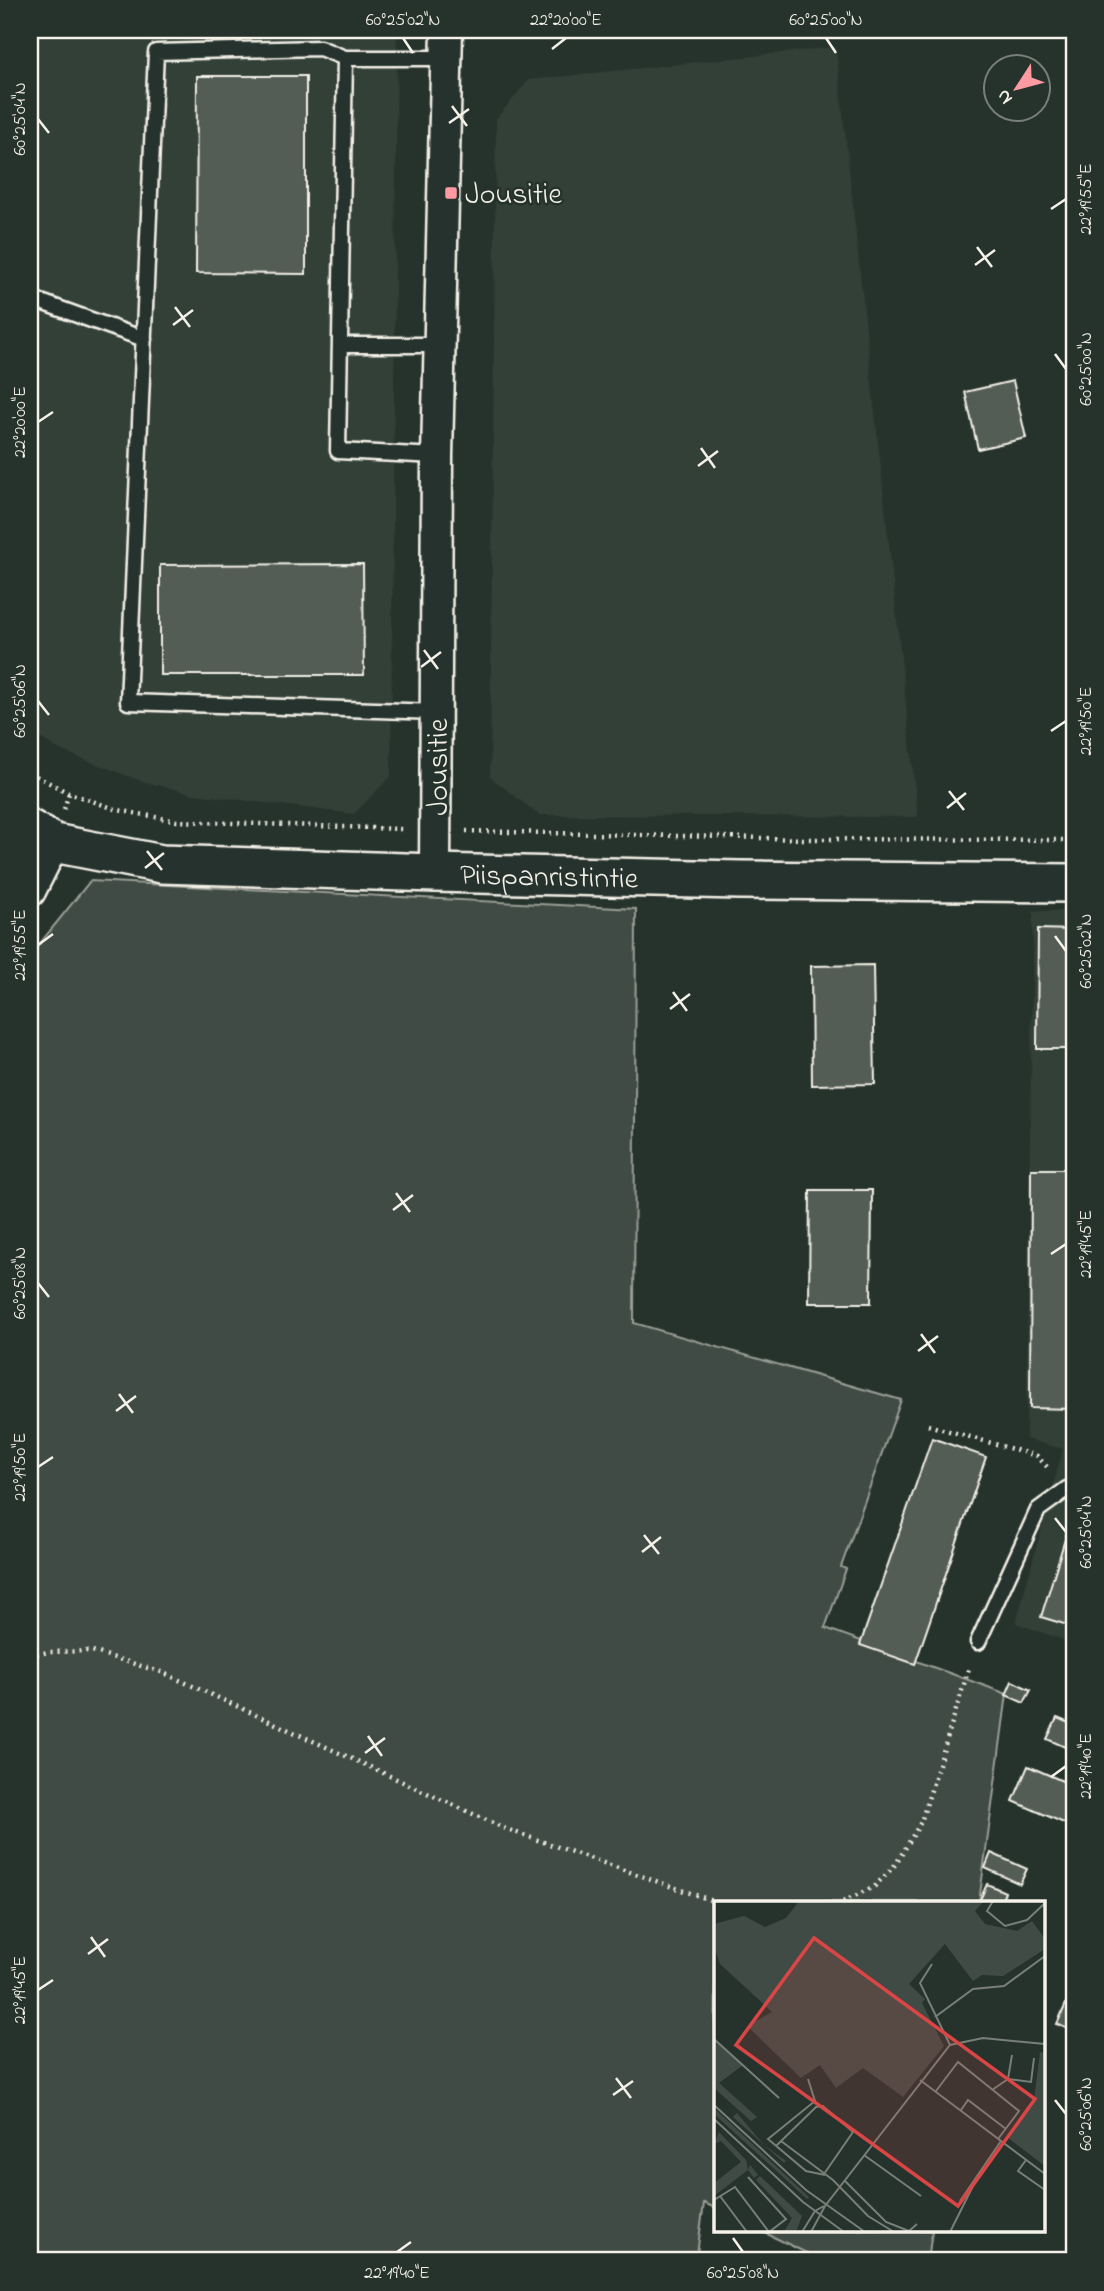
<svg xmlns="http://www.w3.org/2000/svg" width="1104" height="2291" font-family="'Indie Flower',sans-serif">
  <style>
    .built { fill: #333f39 }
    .green { fill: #414b45; stroke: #9a9e96; stroke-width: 2 }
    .building { fill: #525c55; stroke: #f4f1e8; stroke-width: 2 }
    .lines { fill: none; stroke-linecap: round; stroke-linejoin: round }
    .service-casing { stroke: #f4f1e8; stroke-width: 19 }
    .minor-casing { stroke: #f4f1e8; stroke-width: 35 }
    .tertiary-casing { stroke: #f4f1e8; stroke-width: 42 }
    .path { stroke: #f4f1e8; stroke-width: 4.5; stroke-dasharray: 2 5; stroke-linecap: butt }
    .service { stroke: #26332d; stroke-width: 14 }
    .minor { stroke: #26332d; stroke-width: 30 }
    .tertiary { stroke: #26332d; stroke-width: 37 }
    .ticks { fill: none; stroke: #f4f1e8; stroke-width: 2.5 }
    .poi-dot { fill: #ff9aa2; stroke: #26332d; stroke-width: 2.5 }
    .labels { text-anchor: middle; stroke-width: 5; stroke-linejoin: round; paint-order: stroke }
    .poi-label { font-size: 30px; fill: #f4f1e8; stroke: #26332d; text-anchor: start }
    .street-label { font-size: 30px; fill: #f4f1e8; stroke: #26332d }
    .inset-road { fill: none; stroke: #787f78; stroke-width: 2 }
    .view { fill: #da4645; fill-opacity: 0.15; stroke: #da4645; stroke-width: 3.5 }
    .inset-edge { fill: none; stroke: #f4f1e8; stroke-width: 3.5 }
    .neatline { fill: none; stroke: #f4f1e8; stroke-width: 2.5 }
    .ticks-label { font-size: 18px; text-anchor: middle; fill: #f4f1e8 }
  </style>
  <rect width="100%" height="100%" fill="#26332d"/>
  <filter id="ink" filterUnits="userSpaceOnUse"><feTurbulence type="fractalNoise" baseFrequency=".0143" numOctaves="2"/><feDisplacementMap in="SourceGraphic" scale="14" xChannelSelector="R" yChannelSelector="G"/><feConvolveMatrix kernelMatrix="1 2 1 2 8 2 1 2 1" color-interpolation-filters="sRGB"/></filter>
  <g filter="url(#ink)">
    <path class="built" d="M 30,30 L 397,30 L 391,776 L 354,814 L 194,794 L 141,781 L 60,750 L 30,732 Z
      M 836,47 L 918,817 L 539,815 L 490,777 L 496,119 L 529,80 Z
      M 1033,911 L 1074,911 L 1074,1644 L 1016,1623 L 1063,1449 L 1026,1439 Z"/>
    <path class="green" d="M 90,881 L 636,909 L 634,1323 L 901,1400 L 841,1567 L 846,1569 L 825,1628 L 1007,1694 L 979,1902 L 716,1902 L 715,2208 L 704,2203 L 696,2261 L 30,2261 L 30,964 L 37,947 Z
      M 759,2230 L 932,2230 L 928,2261 L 823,2261 Z"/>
    <path class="building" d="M 197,76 L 306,76 L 306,274 L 196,273 Z
      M 1013,381 L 1026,438 L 978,449 L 965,392 Z
      M 363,564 L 364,675 L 160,675 L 160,565 Z
      M 1038,929 L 1074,930 L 1074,1049 L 1037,1049 Z
      M 873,965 L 875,1084 L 812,1085 L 811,966 Z
      M 1031,1169 L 1074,1169 L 1074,1409 L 1030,1408 Z
      M 810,1190 L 872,1190 L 871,1303 L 809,1303 Z
      M 932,1438 L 986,1457 L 915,1664 L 860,1645 Z
      M 1074,1510 L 1074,1627 L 1041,1617 Z
      M 1012,1681 L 1031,1690 L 1024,1703 L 1006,1695 Z
      M 1057,1718 L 1074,1725 L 1074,1751 L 1047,1739 Z
      M 1028,1766 L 1074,1786 L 1074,1804 L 1066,1824 L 1013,1801 Z
      M 991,1853 L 1027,1869 L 1020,1884 L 985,1868 Z
      M 987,1884 L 1005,1892 L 1001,1902 L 979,1902 Z
      M 1074,1986 L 1074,2032 L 1057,2024 Z"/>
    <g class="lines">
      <defs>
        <path id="service" d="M 345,58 L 338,451 L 437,456
          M 30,298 L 144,339
          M 340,345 L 440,345
          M 437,712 L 128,702 L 156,52 L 320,48 L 345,58 L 447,58
          M 978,1642 L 1038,1510 L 1067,1489 L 1074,1486"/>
        <path id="minor" d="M 435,873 L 437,456 L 447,30
          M 30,891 L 54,843"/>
        <g id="tertiary">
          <path id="s1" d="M 30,829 L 54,843 L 162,864 L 435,873 L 740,880 L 1074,883"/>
        </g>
      </defs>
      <use href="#service" class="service-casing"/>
      <use href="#minor" class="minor-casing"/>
      <use href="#tertiary" class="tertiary-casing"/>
      <path class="path" d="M 30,773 L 69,793 L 118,810 L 177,821 L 402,829
        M 64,809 L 69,793
        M 466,831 L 806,839 L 1074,840
        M 928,1425 L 1037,1456 L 1050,1470
        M 30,1656 L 48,1652 L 92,1651 L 164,1673 L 506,1829 L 716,1902
        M 843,1902 L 875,1886 L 896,1864 L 921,1822 L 970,1665"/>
      <use href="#service" class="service"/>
      <use href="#minor" class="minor"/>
      <use href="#tertiary" class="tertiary"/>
    </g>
  </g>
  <path class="ticks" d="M 403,38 L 413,53M 826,38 L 836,53M 552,49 L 566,38M 452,106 L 467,126M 38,119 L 49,133M 449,123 L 469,109M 1051,209 L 1066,199M 977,247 L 992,267M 975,265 L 995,250M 175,307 L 190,327M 173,325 L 193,310M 1055,354 L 1066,369M 38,422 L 53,412M 701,448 L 715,468M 698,466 L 718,451M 424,650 L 438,669M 421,667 L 441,652M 38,701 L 49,715M 1051,731 L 1066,721M 949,791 L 964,810M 947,808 L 966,793M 147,851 L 162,870M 145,868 L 164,853M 1055,936 L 1066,951M 38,945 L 53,934M 673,992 L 687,1011M 670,1009 L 690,994M 396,1193 L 410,1212M 393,1210 L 413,1195M 1051,1254 L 1066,1244M 38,1283 L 49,1297M 921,1334 L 935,1353M 918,1351 L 938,1336M 119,1394 L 133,1413M 116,1411 L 136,1396M 38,1467 L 53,1457M 1055,1518 L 1066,1532M 644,1535 L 659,1554M 642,1552 L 661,1537M 368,1736 L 382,1756M 365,1753 L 385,1738M 1051,1777 L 1066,1766M 91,1937 L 105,1957M 88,1954 L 108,1939M 38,1990 L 53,1980M 616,2078 L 631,2098M 613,2095 L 633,2081M 1055,2100 L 1066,2114M 733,2238 L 743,2252M 397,2252 L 411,2242"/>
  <rect class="poi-dot" x="444" y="186" width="14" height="14" rx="3.5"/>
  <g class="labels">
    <g class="poi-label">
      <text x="465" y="203">Jousitie</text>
    </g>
    <g class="street-label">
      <text transform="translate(437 767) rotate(-90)" y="10">Jousitie</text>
      <text dy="10" stroke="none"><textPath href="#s1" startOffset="525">Piispanristintie</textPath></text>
    </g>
  </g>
  <g transform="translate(714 1901)">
    <rect width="331" height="331" fill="#26332d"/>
    <path d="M 85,0 L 270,0 L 261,10 L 271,23 L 303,30 L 318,20 L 331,38 L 331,48 L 289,75 L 268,74 L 259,80 L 231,43 L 195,83 L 211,98 L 208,102 L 230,145 L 189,196 L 149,167 L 122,187 L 106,164 L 87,177 L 33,125 L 58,111 L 6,63 L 0,46 L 0,23 L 30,15 L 51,26 L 72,17 ZM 0,138 L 29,164 L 5,182 L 43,216 L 37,220 L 0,187 ZM 326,151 L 331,152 L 331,265 L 294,237 L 320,199 ZM 0,207 L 95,296 L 93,298 L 0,213 ZM 23,212 L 50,244 L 72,260 L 70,262 L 19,216 ZM 5,231 L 32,259 L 34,269 L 36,264 L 44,274 L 40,277 L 34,269 L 0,295 L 0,282 L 27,261 L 7,240 L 0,243 ZM 46,275 L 88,315 L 82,331 L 70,331 L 78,317 L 42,279 Z" fill="#414b45"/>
    <path class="inset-road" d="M 279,0 L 273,10 L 291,25 L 313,19 L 331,2M 218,63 L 206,82 L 236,144M 221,116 L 259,88 L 290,85 L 331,55M 0,138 L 65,197M 94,178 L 101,200 L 54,238 L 92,270 L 111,274M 294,178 L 317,181 L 320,157M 206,179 L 331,273M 278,189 L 294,178 L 298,154M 222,190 L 244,161 L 305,210 L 284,238M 0,204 L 92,289 L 151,331M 247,209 L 254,199 L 292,228M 0,218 L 89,301 L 130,331M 67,240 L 119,279 L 154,315 L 180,331M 62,245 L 102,206 L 109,205 L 139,231 L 110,273M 150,254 L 207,295M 312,259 L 304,270 L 331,289M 34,276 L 72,318 L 55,331M 131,280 L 172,321 L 195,330 L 203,323M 6,295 L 33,331M 0,299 L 21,286 L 55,331M 246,300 L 287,240M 88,331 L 101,310 L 110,305M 97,331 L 111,305 L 236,144 L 269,137 L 331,143M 236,331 L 259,285"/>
    <path class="view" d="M 100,37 L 321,198 L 244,305 L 22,144 Z"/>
    <rect width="331" height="331" class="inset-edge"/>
  </g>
  <rect width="1104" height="2291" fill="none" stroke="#26332d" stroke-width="77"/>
  <g transform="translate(1017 88) rotate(234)"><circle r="33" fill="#26332d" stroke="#787f78" stroke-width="2"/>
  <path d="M0-5L12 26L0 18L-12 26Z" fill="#ff9aa2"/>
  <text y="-10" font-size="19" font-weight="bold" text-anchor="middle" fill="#f4f1e8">N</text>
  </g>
  <rect x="38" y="38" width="1028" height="2214" class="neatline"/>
  <g class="ticks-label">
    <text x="403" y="25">60°25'02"N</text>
    <text x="566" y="25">22°20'00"E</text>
    <text x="826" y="25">60°25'00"N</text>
    <text transform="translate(19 119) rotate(-90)" y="6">60°25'04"N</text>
    <text transform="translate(1085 199) rotate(-90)" y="6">22°19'55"E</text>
    <text transform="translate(1085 369) rotate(-90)" y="6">60°25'00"N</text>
    <text transform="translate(19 422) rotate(-90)" y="6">22°20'00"E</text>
    <text transform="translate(19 701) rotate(-90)" y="6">60°25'06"N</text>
    <text transform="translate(1085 721) rotate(-90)" y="6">22°19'50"E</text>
    <text transform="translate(19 945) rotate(-90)" y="6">22°19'55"E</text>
    <text transform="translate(1085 951) rotate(-90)" y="6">60°25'02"N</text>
    <text transform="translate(1085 1244) rotate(-90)" y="6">22°19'45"E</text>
    <text transform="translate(19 1283) rotate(-90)" y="6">60°25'08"N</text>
    <text transform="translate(19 1467) rotate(-90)" y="6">22°19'50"E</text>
    <text transform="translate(1085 1532) rotate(-90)" y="6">60°25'04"N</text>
    <text transform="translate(1085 1766) rotate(-90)" y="6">22°19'40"E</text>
    <text transform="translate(19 1990) rotate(-90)" y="6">22°19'45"E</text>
    <text transform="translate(1085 2114) rotate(-90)" y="6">60°25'06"N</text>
    <text x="397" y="2278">22°19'40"E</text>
    <text x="743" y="2278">60°25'08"N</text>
  </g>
</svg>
